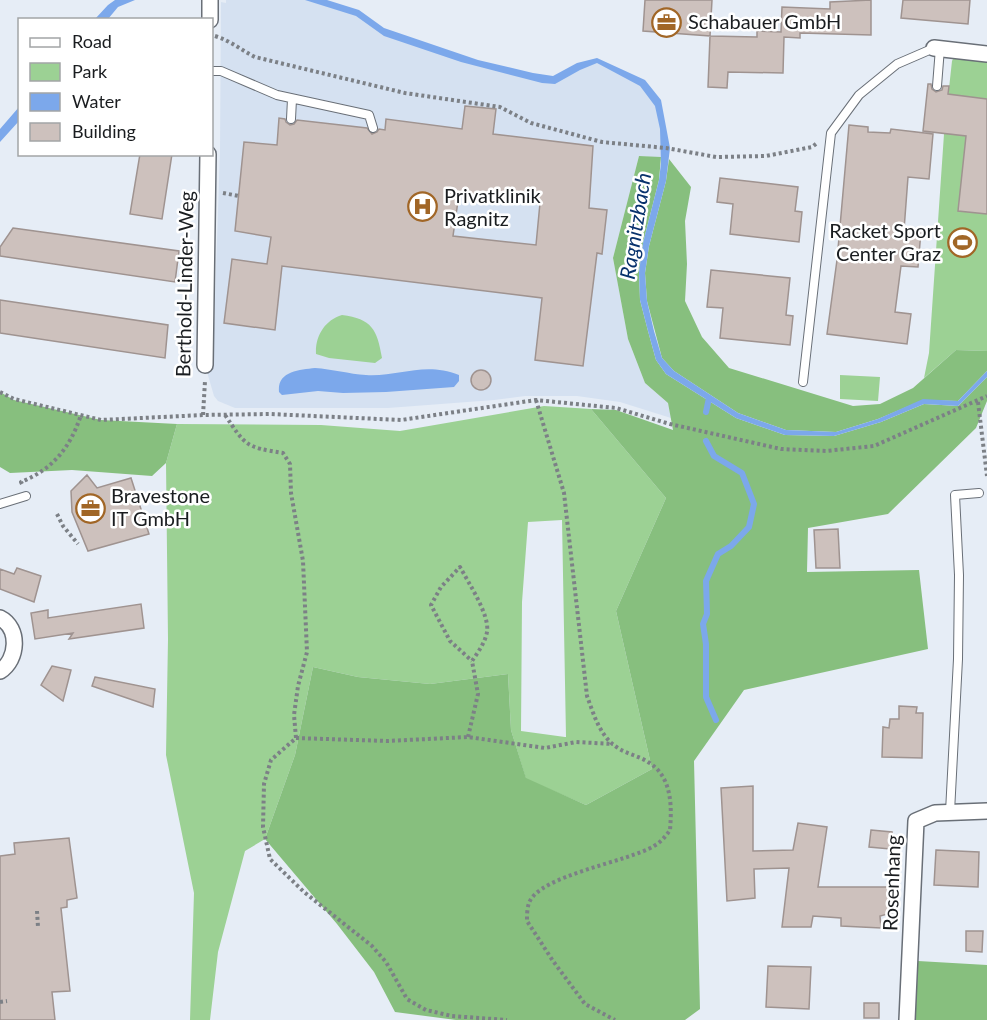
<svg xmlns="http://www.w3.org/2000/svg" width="987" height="1020" font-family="Lato,sans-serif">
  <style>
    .built { fill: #d5e1f1 }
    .green { fill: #9cd194; fill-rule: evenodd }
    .forest { fill: #87bf7e }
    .water { fill: #7ca8eb }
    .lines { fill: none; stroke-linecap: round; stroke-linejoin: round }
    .stream { stroke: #7ca8eb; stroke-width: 6 }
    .building { fill: #cdc1bd; stroke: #9f9390; stroke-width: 1.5; fill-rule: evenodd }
    .lane-casing { stroke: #696f77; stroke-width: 10 }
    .street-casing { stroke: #696f77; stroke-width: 18 }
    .path { stroke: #7c8086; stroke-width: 4; stroke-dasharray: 3 3; stroke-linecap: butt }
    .lane { stroke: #fff; stroke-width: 8 }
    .street { stroke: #fff; stroke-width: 15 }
    .labels { text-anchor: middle; stroke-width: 5; stroke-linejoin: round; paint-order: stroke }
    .poi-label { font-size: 20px; fill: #1a1d20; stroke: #fff; text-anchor: start }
    .street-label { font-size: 20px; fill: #1a1d20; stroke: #fff }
    .water-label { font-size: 21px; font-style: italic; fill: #08326c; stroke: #fff }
  </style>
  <rect width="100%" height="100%" fill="#e6edf6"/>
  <path class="built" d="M 226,0 L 318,0 L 355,12 L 382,31 L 477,64 L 554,80 L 597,60 L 641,82 L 658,107 L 665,158 L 639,156 L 613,258 L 628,339 L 645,383 L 668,403 L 671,418 L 620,402 L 577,396 L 525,396 L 494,400 L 388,408 L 235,408 L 218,401 L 214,396 L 205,365 L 213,359 L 220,151 L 221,2 L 226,3 Z"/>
  <path class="green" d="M 957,50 L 987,54 L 987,351 L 956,350 L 924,378 L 929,353 L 944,134 L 952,61 Z
    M 342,315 C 372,319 377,329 382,358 L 375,363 L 329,358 L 316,354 C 315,336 325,320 342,315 Z
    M 840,375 L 880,377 L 878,401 L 840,399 Z
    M 544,406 L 591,409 L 666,498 L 616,611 L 652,769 L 586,805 L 526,779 L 511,730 L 508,674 L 430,684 L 358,677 L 313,667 L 295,755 L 265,839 L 245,851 L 218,952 L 210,1020 L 190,1020 L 194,893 L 166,755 L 168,639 L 166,463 L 177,424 L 321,425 L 400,431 ZM 562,520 L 566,737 L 565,737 L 521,731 L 522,602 L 528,522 Z"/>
  <path class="forest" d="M 639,156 L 661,157 L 659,180 L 643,243 L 639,272 L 640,300 L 648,331 L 656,360 L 666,374 L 736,418 L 785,435 L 834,436 L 881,422 L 924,404 L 958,406 L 987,377 L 987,401 L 976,428 L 888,514 L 808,528 L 807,572 L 919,570 L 928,649 L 744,690 L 694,761 L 700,1009 L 685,1020 L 456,1020 L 395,1012 L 374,972 L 337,924 L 265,839 L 295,755 L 313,667 L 358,677 L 430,684 L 508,674 L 511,730 L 526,778 L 586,805 L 652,769 L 616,611 L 666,498 L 591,409 L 616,410 L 673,430 L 668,403 L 645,383 L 628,339 L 613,258 Z
    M 669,159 L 691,187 L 685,221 L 687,264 L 685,301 L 702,337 L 729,368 L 853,406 L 880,404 L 913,388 L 956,350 L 987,351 L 987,371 L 958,401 L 923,400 L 878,419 L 836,432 L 786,430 L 738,413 L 674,371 L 662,358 L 647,301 L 645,273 L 649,246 L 666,181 Z
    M 0,392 L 14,400 L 101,420 L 177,424 L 166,463 L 152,476 L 72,470 L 10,473 L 0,467 Z
    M 918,961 L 987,965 L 987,1020 L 915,1020 Z"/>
  <path class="water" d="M 115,0 L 135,0 L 118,7 L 108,19 L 95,19 L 108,5 Z
    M 305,0 L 327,0 L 359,10 L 384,28 L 478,60 L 533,73 L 553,76 L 577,63 L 597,58 L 645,80 L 661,100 L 670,148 L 666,181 L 649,246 L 645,273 L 647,301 L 654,331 L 662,358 L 674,371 L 738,413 L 786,430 L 836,432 L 878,419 L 923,399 L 958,401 L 987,371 L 987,377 L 958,406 L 924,404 L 881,422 L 834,436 L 785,435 L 736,418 L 666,374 L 656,360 L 648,331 L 640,300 L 639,272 L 643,243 L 659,180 L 661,163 L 660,129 L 655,106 L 640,86 L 597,63 L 580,70 L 555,84 L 542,83 L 461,62 L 384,36 L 356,16 Z
    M 19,107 L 19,121 L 0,142 L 0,129 Z
    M 315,368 C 332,369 349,374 366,375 C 399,377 424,361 459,375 L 459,381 L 454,387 L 386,392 L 343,393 L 318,391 L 282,395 L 279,392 C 277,371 299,370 315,368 Z"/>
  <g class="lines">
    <path class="stream" d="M 706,412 L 709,398
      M 706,441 L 714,456 L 742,473 L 754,504 L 749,527 L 731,546 L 718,554 L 706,581 L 707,614 L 703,624 L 706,644 L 706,697 L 716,720"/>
  </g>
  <path class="building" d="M 645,0 L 712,0 L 710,36 L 757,37 L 757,31 L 781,32 L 782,7 L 830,9 L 830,2 L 871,0 L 871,35 L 800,33 L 800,38 L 784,37 L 783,73 L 728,72 L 727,88 L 708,87 L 710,36 L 643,31 Z
    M 903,0 L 970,0 L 968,24 L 901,18 Z
    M 928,84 L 931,84 L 932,89 L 936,92 L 942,90 L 943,86 L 949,86 L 948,94 L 987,99 L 987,214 L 958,211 L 966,136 L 923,131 Z
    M 465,106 L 496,109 L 493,134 L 593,146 L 589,208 L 607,210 L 602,254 L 597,253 L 583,366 L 535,360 L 542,298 L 282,266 L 275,330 L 224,323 L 232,259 L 267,264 L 271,237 L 235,231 L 244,142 L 277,145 L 279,118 L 285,119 L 286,122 L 290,125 L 294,124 L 297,120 L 367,128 L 372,134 L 377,132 L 379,129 L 385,130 L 386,119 L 462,129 ZM 459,194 L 540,203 L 536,245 L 453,236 Z
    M 849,125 L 868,127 L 868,132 L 890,133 L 891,129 L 933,134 L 929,179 L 908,177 L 904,230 L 921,231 L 918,267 L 901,266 L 895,312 L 911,314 L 907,344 L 827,334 L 837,260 Z
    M 140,154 L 172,154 L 162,219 L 130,214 Z
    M 720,178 L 798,187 L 795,211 L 802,212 L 799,242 L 730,234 L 733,204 L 717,202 Z
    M 13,228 L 179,251 L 175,282 L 0,256 L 0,247 Z
    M 711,270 L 790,278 L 786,315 L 793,316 L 790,345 L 720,338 L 723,308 L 707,307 Z
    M 0,300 L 168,325 L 165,358 L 0,333 Z
    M471 380a10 10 0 1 1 20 0a10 10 0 1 1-20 0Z
    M 87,475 L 97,488 L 131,478 L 149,534 L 88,551 L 72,512 L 71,491 Z
    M 838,529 L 840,568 L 816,568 L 814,530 Z
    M 17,568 L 41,576 L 34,602 L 0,589 L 0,569 L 14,574 Z
    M 141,604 L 144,628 L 69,639 L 73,633 L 35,639 L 31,613 L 48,610 L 48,618 Z
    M 52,666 L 71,670 L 63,701 L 41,685 Z
    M 95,677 L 155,689 L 153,707 L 92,686 Z
    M 899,706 L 917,707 L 916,713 L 923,713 L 922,758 L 882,757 L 883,727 L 889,728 L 890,719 L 899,719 Z
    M 753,786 L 753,851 L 793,850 L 798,823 L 827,827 L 818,887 L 895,887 L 895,912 L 880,916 L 881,928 L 841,926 L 841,918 L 813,916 L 811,927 L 782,927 L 789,868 L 754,869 L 755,898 L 727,901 L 721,788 Z
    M 871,830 L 892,832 L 890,849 L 869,847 Z
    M 69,838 L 77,898 L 67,900 L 67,907 L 61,908 L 70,991 L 52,992 L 55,1020 L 0,1020 L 0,856 L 15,854 L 14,843 Z
    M 936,850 L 979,852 L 978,887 L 934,885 Z
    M 966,931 L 983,931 L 982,952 L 966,951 Z
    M 768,966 L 811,967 L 809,1009 L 766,1007 Z
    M 864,1003 L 879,1003 L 879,1018 L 864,1018 Z"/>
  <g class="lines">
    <defs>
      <path id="lane" d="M 212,71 L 221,71 L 277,95 L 369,115 L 373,128
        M 937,86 L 940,48
        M 291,119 L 292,99
        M 803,382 L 831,133 L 859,95 L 897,64 L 934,48
        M 0,504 L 26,496
        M 950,812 L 958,659 L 959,575 L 955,495 L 979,493"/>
      <path id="street" d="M 210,20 L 210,0
        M 934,48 L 987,54
        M 205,365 L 208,154
        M 0,618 C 20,628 18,660 0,671
        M 907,1020 L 916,821 L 935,813 L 987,811"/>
    </defs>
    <use href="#lane" class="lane-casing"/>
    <use href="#street" class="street-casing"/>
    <path class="path" d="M 215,36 C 231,41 241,50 255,57 L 405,93 L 500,107 L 531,123 L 602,142 L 666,148 L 716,157 L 766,156 L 812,147 L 817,143
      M 223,193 L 239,196
      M 0,392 L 14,399 L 101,420 L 203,415 L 270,414 L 401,420 L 536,400 L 616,408 L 670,424 L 781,449 L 826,451 L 874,446 L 987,396
      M 536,400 L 564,493 L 587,696 C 594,715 600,737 618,748 C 627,754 639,756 648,762 C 672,776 672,806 670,830 C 666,836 661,842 654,846 C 628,862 539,875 529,903 C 527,908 527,916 527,921 L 553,961 L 585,1004 L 615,1020
      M 978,402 L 987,476
      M 203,415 L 205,381
      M 225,415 C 246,446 245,447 283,453 L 290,464 L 291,493 L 303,561 L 307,652 L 298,686 L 294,715 L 296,738 L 271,760 L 264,784 L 263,827 L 270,859 L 304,892 L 372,946 L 386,962 L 407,999 L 426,1010 L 452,1016 L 507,1020
      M 22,484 L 21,482 C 53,469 70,448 81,415
      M 57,514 L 63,526 L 78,544
      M 468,737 L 478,694 L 472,661 C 478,652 485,643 487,632 C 490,615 468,582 460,567 L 441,587 L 431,605 L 450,641 L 472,661
      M 296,738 L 387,741 L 468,737 L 545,748 L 576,742 L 613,744
      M 37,911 L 38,927
      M 0,1002 L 7,1001"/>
    <use href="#lane" class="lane"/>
    <use href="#street" class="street"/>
  </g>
  <defs>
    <symbol id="office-ring" viewBox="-11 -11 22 22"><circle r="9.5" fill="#fff" stroke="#a16626" stroke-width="1.5"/><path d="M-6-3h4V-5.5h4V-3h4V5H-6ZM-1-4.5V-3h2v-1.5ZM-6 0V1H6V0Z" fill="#a16626"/></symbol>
    <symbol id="hospital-ring" viewBox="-11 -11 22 22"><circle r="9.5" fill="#fff" stroke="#a16626" stroke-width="1.5"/><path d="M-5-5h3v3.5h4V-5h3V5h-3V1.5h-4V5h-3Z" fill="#a16626"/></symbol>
    <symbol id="stadium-ring" viewBox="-11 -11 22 22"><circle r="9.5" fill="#fff" stroke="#a16626" stroke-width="1.5"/><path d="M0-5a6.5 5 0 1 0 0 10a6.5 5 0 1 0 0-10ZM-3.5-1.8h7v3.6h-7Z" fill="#a16626"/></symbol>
  </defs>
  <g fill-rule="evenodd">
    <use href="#office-ring" x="650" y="6" width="33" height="33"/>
    <use href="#hospital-ring" x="406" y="190" width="33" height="33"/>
    <use href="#stadium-ring" x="946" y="226" width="33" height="33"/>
    <use href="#office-ring" x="74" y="492" width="33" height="33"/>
  </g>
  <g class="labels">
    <g class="poi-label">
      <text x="688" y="29">Schabauer GmbH</text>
      <text x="444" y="203">Privatklinik<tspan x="444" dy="23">Ragnitz</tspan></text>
      <text x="941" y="238" text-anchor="end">Racket Sport<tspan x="941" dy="23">Center Graz</tspan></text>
      <text x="111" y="503">Bravestone<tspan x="111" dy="23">IT GmbH</tspan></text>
    </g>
    <g class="street-label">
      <text transform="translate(185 284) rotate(-89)" y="7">Berthold-Linder-Weg</text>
      <text transform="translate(892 883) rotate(-88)" y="7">Rosenhang</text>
    </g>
    <g class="water-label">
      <text transform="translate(636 226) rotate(-81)" y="7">Ragnitzbach</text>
    </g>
  </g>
  <rect x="18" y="18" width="195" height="138" fill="#ffffff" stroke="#a3a5a6" stroke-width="1.5"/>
  <rect x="30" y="38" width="30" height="9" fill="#ffffff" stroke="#a3a5a6" stroke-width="1.5"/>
  <text x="72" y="48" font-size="18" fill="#1a1d20">Road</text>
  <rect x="30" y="63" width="30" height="18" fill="#9cd194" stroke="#a3a5a6" stroke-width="1.5"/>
  <text x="72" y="78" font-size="18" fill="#1a1d20">Park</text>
  <rect x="30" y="93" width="30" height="18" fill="#7ca8eb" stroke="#a3a5a6" stroke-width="1.5"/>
  <text x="72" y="108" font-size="18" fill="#1a1d20">Water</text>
  <rect x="30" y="123" width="30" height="18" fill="#cdc1bd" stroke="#a3a5a6" stroke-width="1.5"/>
  <text x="72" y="138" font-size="18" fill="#1a1d20">Building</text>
</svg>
